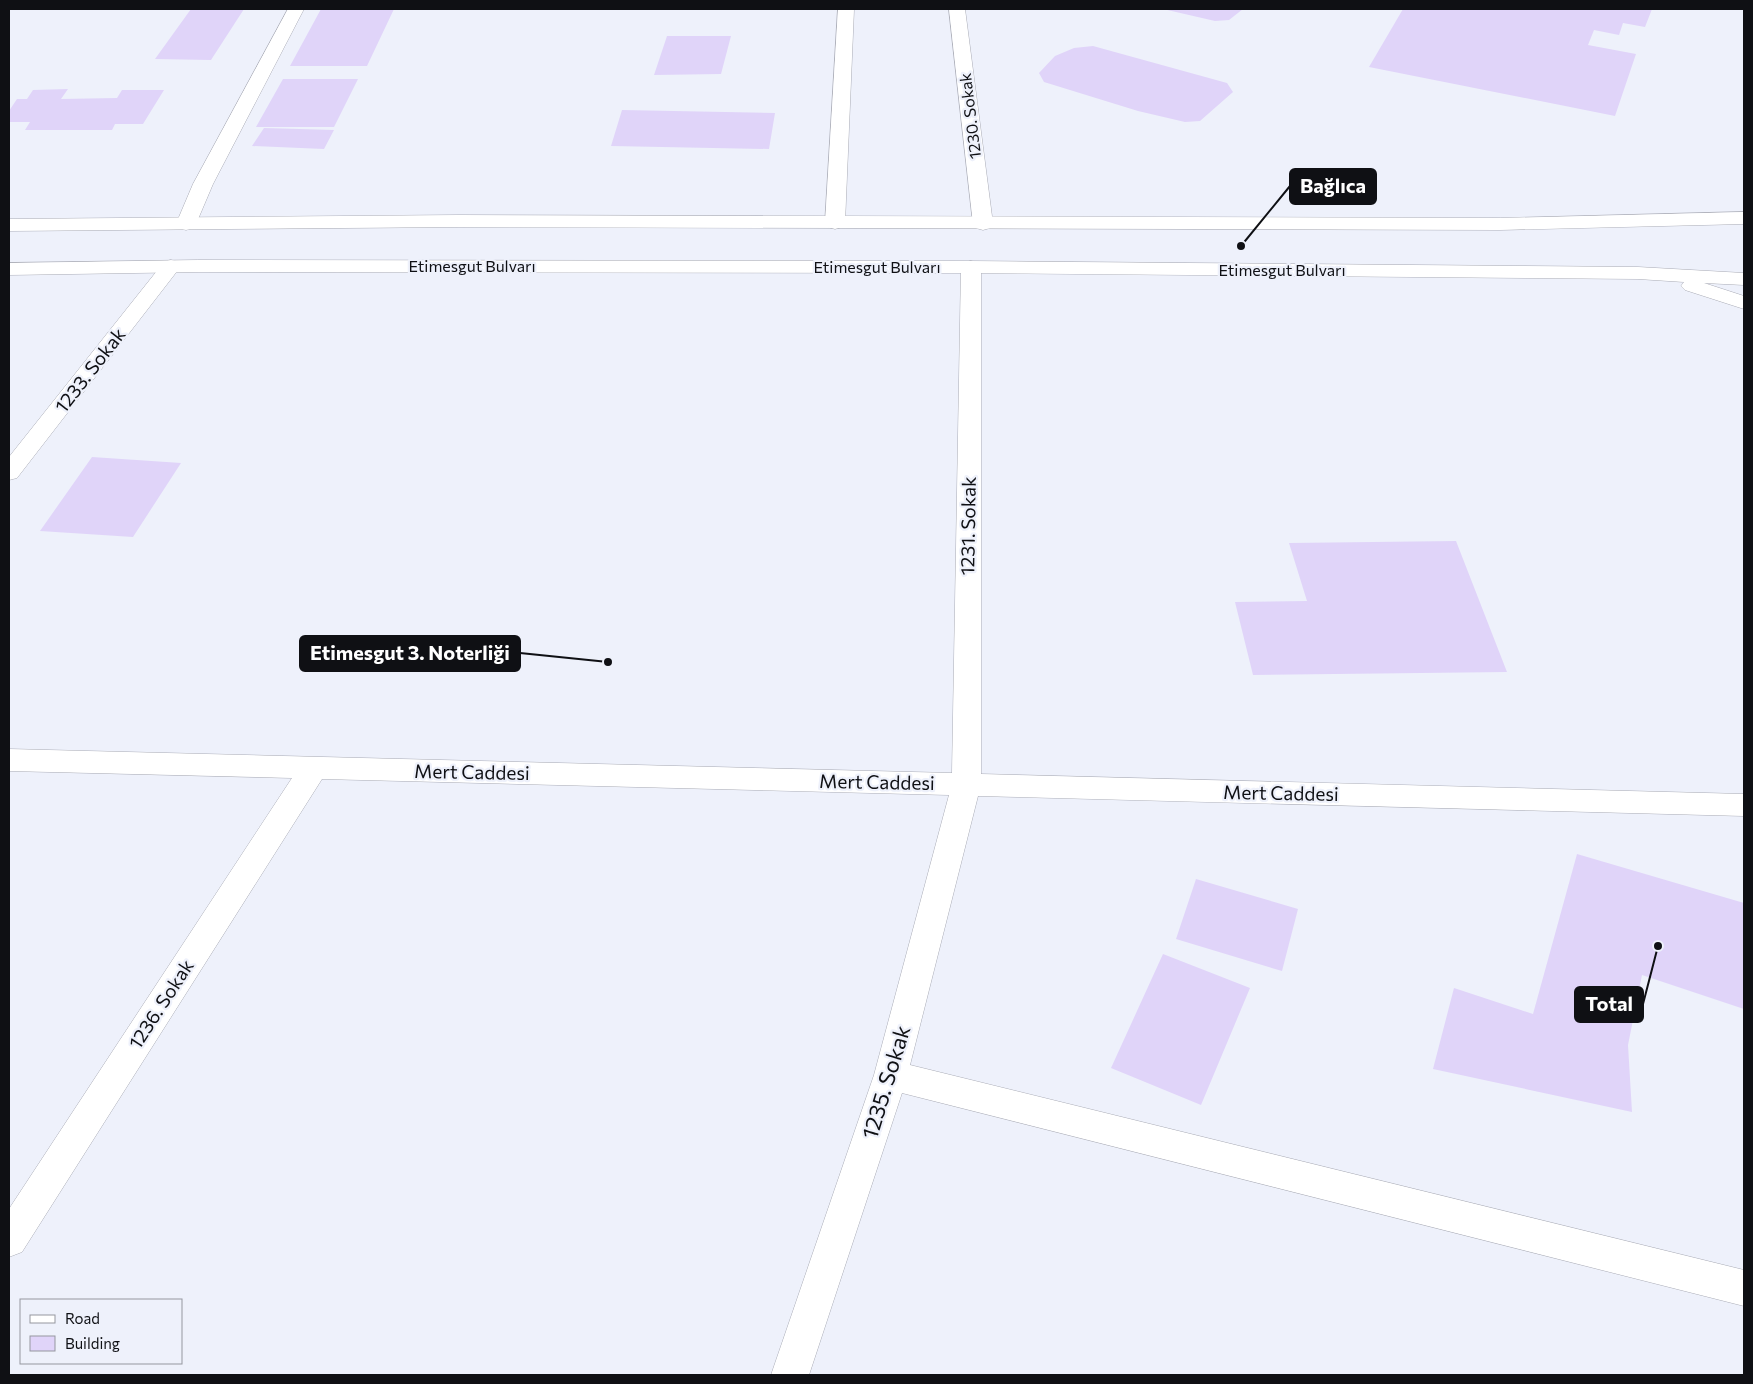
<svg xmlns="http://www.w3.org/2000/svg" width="1753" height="1384" font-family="Commissioner,sans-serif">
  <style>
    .building { fill: #e0d4f9 }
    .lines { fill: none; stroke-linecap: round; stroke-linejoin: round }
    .street-casing { stroke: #aaacb6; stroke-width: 1 }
    .secondary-casing { stroke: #aaacb6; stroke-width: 1 }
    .street { fill: #fff; fill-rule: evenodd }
    .secondary { fill: #fff; fill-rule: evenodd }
    .labels { text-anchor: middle; stroke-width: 4.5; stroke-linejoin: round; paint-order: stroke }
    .far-street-label { font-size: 16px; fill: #0f1014; stroke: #eef1fb }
    .street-label { font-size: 19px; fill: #0f1014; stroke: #eef1fb }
    .near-street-label { font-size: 22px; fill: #0f1014; stroke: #eef1fb }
    .leader { fill: none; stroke: #0f1014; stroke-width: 2 }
    .callout-dot { fill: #0f1014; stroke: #eef1fb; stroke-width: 2 }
    .callout { fill: #0f1014; stroke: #0f1014; stroke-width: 2 }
    .callout-label { font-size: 20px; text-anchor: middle; font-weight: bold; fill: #fff }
  </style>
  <rect width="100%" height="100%" fill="#eef1fb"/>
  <path class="building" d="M 191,9 L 244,9 L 211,60 L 155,59 Z
    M 321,9 L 394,9 L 367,66 L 290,66 Z
    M 1163,9 L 1243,9 L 1229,20 L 1215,21 Z
    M 1403,9 L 1652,9 L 1645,27 L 1623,23 L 1619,35 L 1594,30 L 1588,45 L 1636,54 L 1615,116 L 1369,67 Z
    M 667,36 L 731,36 L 721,74 L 654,75 Z
    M 1093,46 L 1227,83 L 1233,92 L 1200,121 L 1185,122 L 1138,111 L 1044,82 L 1039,73 L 1055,56 L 1074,48 Z
    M 283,79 L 358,79 L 334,127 L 256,127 Z
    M 68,89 L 61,99 L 117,98 L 122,90 L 164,90 L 143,124 L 115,124 L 112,130 L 25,130 L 30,122 L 9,122 L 9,111 L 17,99 L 27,99 L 33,90 Z
    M 622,110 L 775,113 L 769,149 L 611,146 Z
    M 264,128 L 334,130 L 324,149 L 252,146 Z
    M 92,457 L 181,463 L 133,537 L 40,531 Z
    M 1456,541 L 1507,672 L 1253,675 L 1235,602 L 1307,601 L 1289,543 Z
    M 1577,854 L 1744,903 L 1744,1009 L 1642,975 L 1628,1045 L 1632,1112 L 1433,1069 L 1454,988 L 1533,1014 Z
    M 1196,879 L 1298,909 L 1282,971 L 1176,939 Z
    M 1163,954 L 1250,988 L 1201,1105 L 1111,1068 Z"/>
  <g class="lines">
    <defs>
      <path id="street" d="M 288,9 L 304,9 L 213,184 L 196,224 L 193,228 L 186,230 L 179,228 L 176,224 L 193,184 Z
        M 838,9 L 854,9 L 845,223 L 842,227 L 835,229 L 828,227 L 825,223 Z
        M 949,9 L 965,9 L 993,224 L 990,228 L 983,230 L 976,228 L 973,224 Z
        M 171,260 L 178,262 L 181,266 L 178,270 L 17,478 L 9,480 L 9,457 L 164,262 Z
        M 971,261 L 978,263 L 981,267 L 981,774 L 1744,794 L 1744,816 L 978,796 L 910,1065 L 1744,1270 L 1744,1306 L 902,1093 L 809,1375 L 771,1375 L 874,1075 L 949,795 L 322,779 L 22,1252 L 9,1257 L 9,1209 L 292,778 L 9,771 L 9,749 L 952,773 L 961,267 L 964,263 Z"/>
      <path id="secondary" d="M 1744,212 L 1744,224 L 1500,230 L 459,227 L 9,231 L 9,219 L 459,215 L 1500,218 Z
        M 198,260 L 971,261 L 1638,267 L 1744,273 L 1744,285 L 1704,283 L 1744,296 L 1744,309 L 1685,290 L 1681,286 L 1684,282 L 1638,279 L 971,273 L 198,272 L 9,275 L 9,263 Z"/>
    </defs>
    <use href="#street" class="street-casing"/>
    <use href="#secondary" class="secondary-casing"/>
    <use href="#street" class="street"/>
    <use href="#secondary" class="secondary"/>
  </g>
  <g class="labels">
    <g class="far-street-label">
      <text transform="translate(970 116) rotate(-97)" y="6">1230. Sokak</text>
      <text x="472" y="272">Etimesgut Bulvarı</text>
      <text x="877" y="273">Etimesgut Bulvarı</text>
      <text x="1282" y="276">Etimesgut Bulvarı</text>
    </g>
    <g class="street-label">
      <text transform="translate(90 370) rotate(-52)" y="7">1233. Sokak</text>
      <text transform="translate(968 526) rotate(-89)" y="7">1231. Sokak</text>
      <text transform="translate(472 772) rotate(1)" y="7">Mert Caddesi</text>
      <text transform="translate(877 782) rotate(1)" y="7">Mert Caddesi</text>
      <text transform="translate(1281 793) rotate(1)" y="7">Mert Caddesi</text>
      <text transform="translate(161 1004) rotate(-57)" y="7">1236. Sokak</text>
    </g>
    <g class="near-street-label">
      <text transform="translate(886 1082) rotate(-73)" y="8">1235. Sokak</text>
    </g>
  </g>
  <path class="leader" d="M1241 246L1290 186M608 662L520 653M1658 946L1643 1004"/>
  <g class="callout-dot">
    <circle cx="1241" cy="246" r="5"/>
    <circle cx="608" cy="662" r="5"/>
    <circle cx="1658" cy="946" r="5"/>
  </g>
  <g class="callout">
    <rect x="1290" y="169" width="86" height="35" rx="5"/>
    <rect x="300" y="636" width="220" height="35" rx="5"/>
    <rect x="1575" y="987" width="68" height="35" rx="5"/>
  </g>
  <g class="callout-label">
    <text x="1333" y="193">Bağlıca</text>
    <text x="410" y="660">Etimesgut 3. Noterliği</text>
    <text x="1609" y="1011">Total</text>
  </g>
  <rect width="1753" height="1384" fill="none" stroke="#0f1014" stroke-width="20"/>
  <rect x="20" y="1299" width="162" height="65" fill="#eef1fb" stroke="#95979f"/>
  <rect x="30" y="1315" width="25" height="8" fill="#ffffff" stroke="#95979f"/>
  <text x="65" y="1324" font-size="15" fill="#0f1014">Road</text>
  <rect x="30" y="1336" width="25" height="15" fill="#e0d4f9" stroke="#95979f"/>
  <text x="65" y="1349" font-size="15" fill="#0f1014">Building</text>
</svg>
